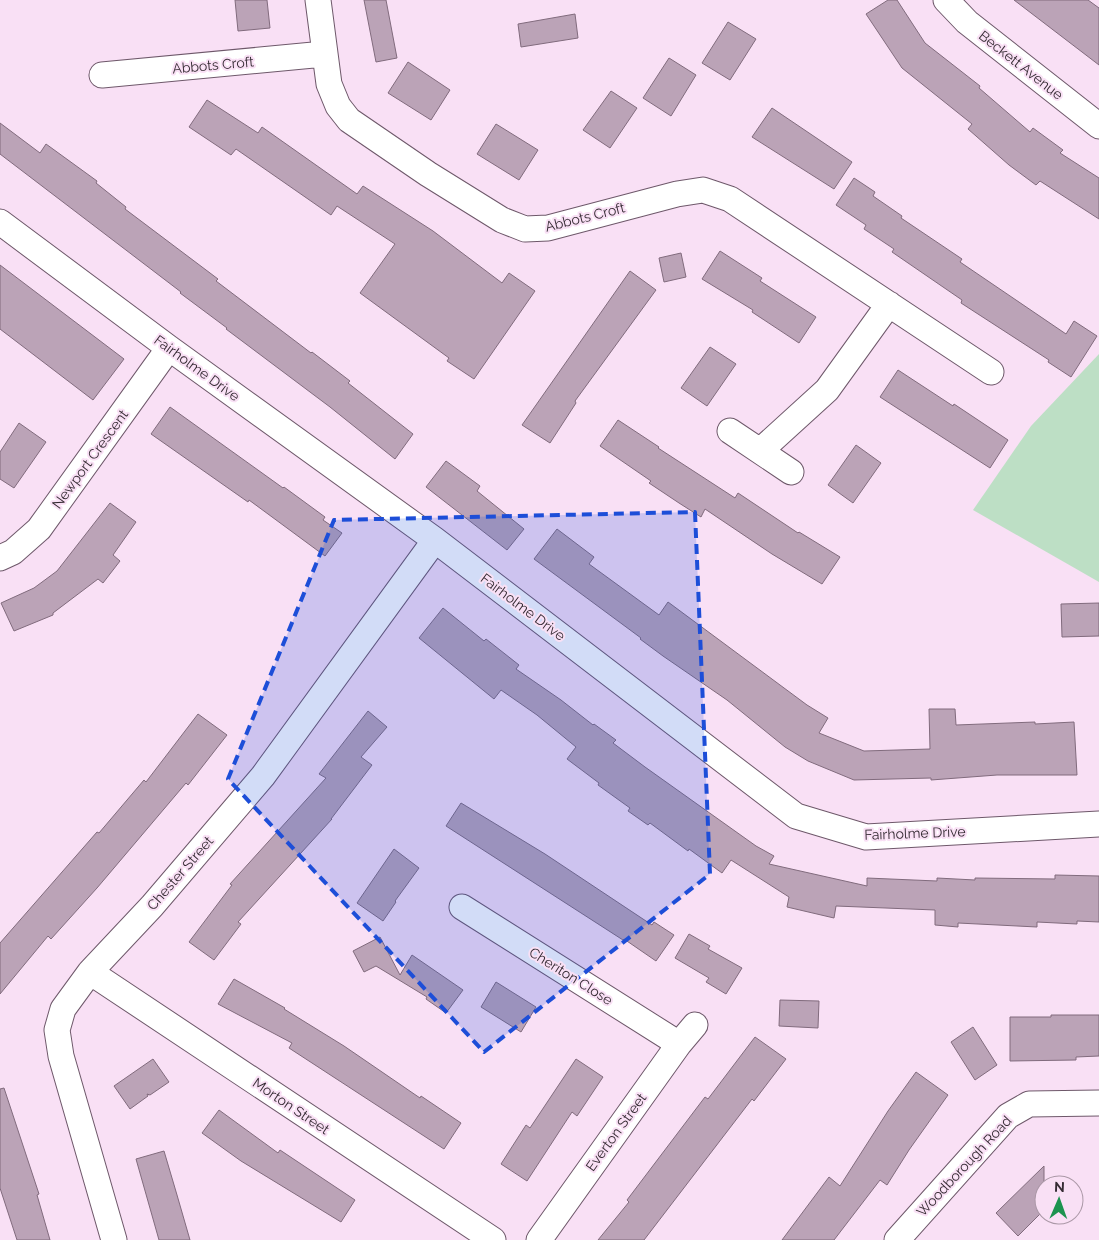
<svg xmlns="http://www.w3.org/2000/svg" width="1099" height="1240" font-family="Raleway,sans-serif">
  <style>
    .green { fill: #bddfc5 }
    .building { fill: #bba3b7; stroke: #816b7d }
    .lines { fill: none; stroke-linecap: round; stroke-linejoin: round }
    .minor-casing { stroke: #6e586a; stroke-width: 27 }
    .minor { stroke: #fff; stroke-width: 25 }
    .marked { fill: #1d4ed8; fill-opacity: 0.2; stroke: #1d4ed8; stroke-width: 4; stroke-dasharray: 10 6; stroke-linejoin: round }
    .labels { text-anchor: middle; stroke-width: 4; stroke-linejoin: round; paint-order: stroke }
    .street-label { font-size: 14px; fill: #352b33; stroke: #f9e0f5 }
  </style>
  <rect width="100%" height="100%" fill="#f9e0f5"/>
  <path class="green" d="M 1099,354 L 1099,582 L 973,510 L 1031,426 Z"/>
  <path class="building" d="M 235,0 L 267,0 L 270,28 L 238,31 Z
    M 364,0 L 386,0 L 397,58 L 376,62 Z
    M 888,0 L 897,0 L 925,43 L 980,86 L 979,88 L 1030,132 L 1033,128 L 1063,150 L 1060,153 L 1099,178 L 1099,219 L 1040,181 L 1036,185 L 1009,165 L 968,129 L 972,124 L 902,68 L 866,14 Z
    M 1014,0 L 1088,0 L 1099,8 L 1099,65 Z
    M 575,14 L 578,38 L 521,47 L 518,24 Z
    M 728,22 L 756,39 L 730,80 L 702,63 Z
    M 669,58 L 696,75 L 671,116 L 643,98 Z
    M 408,62 L 450,90 L 431,120 L 388,93 Z
    M 611,91 L 637,108 L 610,148 L 583,130 Z
    M 207,100 L 258,133 L 262,127 L 357,194 L 363,186 L 433,231 L 502,283 L 509,273 L 535,291 L 474,379 L 447,361 L 449,358 L 360,293 L 395,244 L 337,206 L 331,215 L 236,149 L 231,155 L 189,127 Z
    M 772,108 L 852,162 L 834,189 L 752,137 Z
    M 0,123 L 40,153 L 46,144 L 97,181 L 96,183 L 126,207 L 125,209 L 218,279 L 216,281 L 311,353 L 312,352 L 350,381 L 348,383 L 413,434 L 395,459 L 330,407 L 226,329 L 227,328 L 180,293 L 181,292 L 0,154 Z
    M 496,124 L 538,150 L 519,180 L 477,154 Z
    M 854,178 L 875,192 L 873,196 L 902,216 L 901,218 L 962,259 L 960,262 L 1066,334 L 1074,321 L 1097,336 L 1071,377 L 1048,362 L 1049,360 L 961,303 L 962,300 L 892,252 L 894,249 L 864,229 L 866,225 L 836,205 Z
    M 720,251 L 762,278 L 760,281 L 816,317 L 799,343 L 752,312 L 753,310 L 702,279 Z
    M 681,253 L 686,277 L 664,282 L 659,258 Z
    M 0,265 L 124,359 L 93,400 L 0,329 Z
    M 630,271 L 656,290 L 575,401 L 576,403 L 550,443 L 522,425 Z
    M 710,347 L 736,364 L 707,406 L 681,388 Z
    M 898,370 L 953,406 L 954,404 L 1008,440 L 990,468 L 880,397 Z
    M 170,407 L 283,488 L 284,487 L 325,517 L 323,520 L 342,533 L 325,556 L 249,500 L 248,502 L 151,434 Z
    M 618,420 L 659,447 L 658,448 L 735,498 L 738,493 L 798,533 L 799,532 L 840,557 L 822,584 L 772,554 L 705,509 L 701,517 L 679,503 L 649,483 L 651,481 L 600,446 Z
    M 19,423 L 46,442 L 14,488 L 0,479 L 0,452 Z
    M 856,445 L 881,463 L 853,503 L 828,485 Z
    M 446,461 L 480,486 L 477,491 L 524,529 L 507,550 L 426,487 Z
    M 110,503 L 136,522 L 113,555 L 120,561 L 103,583 L 98,579 L 53,613 L 53,615 L 14,631 L 1,603 L 34,588 L 57,571 Z
    M 557,529 L 594,557 L 589,564 L 659,615 L 668,602 L 807,705 L 828,718 L 819,733 L 864,751 L 930,749 L 929,709 L 955,709 L 956,725 L 1035,722 L 1035,724 L 1074,722 L 1077,775 L 997,775 L 931,780 L 931,778 L 854,780 L 808,761 L 785,747 L 727,700 L 663,656 L 640,639 L 641,638 L 534,559 Z
    M 1099,603 L 1099,636 L 1062,637 L 1061,604 Z
    M 443,608 L 484,641 L 486,639 L 519,665 L 516,669 L 561,700 L 593,725 L 594,724 L 616,740 L 613,743 L 645,767 L 756,846 L 774,856 L 769,864 L 867,886 L 867,878 L 937,881 L 937,878 L 975,880 L 975,878 L 1055,879 L 1055,875 L 1099,876 L 1099,922 L 1077,921 L 1077,924 L 1037,922 L 1037,927 L 958,923 L 958,927 L 935,925 L 935,910 L 836,906 L 834,918 L 787,907 L 789,897 L 731,860 L 722,873 L 689,849 L 688,851 L 650,823 L 648,825 L 628,811 L 630,808 L 598,785 L 599,783 L 567,759 L 576,747 L 537,715 L 501,690 L 494,699 L 419,638 Z
    M 368,711 L 387,727 L 361,757 L 372,765 L 331,819 L 332,819 L 238,922 L 241,924 L 214,960 L 189,942 L 232,885 L 230,884 L 326,778 L 319,774 Z
    M 198,714 L 227,735 L 188,785 L 186,783 L 97,888 L 51,939 L 48,936 L 0,994 L 0,943 L 97,832 L 99,833 L 144,780 L 146,782 Z
    M 461,803 L 545,854 L 652,925 L 654,922 L 674,935 L 656,961 L 624,939 L 623,940 L 446,826 Z
    M 394,849 L 419,868 L 395,901 L 396,902 L 383,921 L 357,903 Z
    M 689,934 L 710,946 L 708,949 L 742,968 L 726,994 L 706,982 L 709,978 L 675,958 Z
    M 380,937 L 400,975 L 412,955 L 463,990 L 446,1013 L 426,999 L 427,997 L 376,966 L 364,972 L 353,951 Z
    M 234,979 L 285,1008 L 284,1009 L 344,1046 L 420,1098 L 421,1096 L 461,1123 L 444,1149 L 289,1048 L 292,1043 L 218,1004 Z
    M 496,982 L 536,1007 L 521,1032 L 481,1007 Z
    M 780,1000 L 819,1001 L 818,1028 L 779,1026 Z
    M 1051,1015 L 1099,1015 L 1099,1056 L 1076,1057 L 1076,1060 L 1010,1061 L 1010,1017 L 1051,1017 Z
    M 973,1027 L 997,1065 L 975,1080 L 951,1042 Z
    M 755,1037 L 786,1059 L 754,1101 L 752,1099 L 644,1240 L 598,1240 L 629,1202 L 627,1200 L 705,1097 L 708,1099 Z
    M 153,1059 L 169,1082 L 150,1095 L 147,1094 L 148,1096 L 130,1109 L 114,1086 Z
    M 576,1059 L 603,1077 L 577,1116 L 572,1112 L 527,1181 L 501,1164 L 526,1125 L 530,1128 Z
    M 916,1072 L 948,1095 L 909,1150 L 887,1185 L 880,1180 L 834,1240 L 782,1240 L 829,1177 L 840,1186 L 888,1111 Z
    M 4,1088 L 39,1194 L 37,1195 L 50,1240 L 17,1240 L 0,1188 L 0,1089 Z
    M 219,1110 L 278,1153 L 280,1150 L 355,1200 L 341,1222 L 241,1161 L 202,1133 Z
    M 164,1151 L 177,1195 L 190,1240 L 159,1240 L 136,1159 Z
    M 1044,1166 L 1044,1210 L 1018,1236 L 996,1213 Z"/>
  <g class="lines">
    <defs>
      <path id="minor" d="M 318,0 L 329,84 L 338,106 L 349,120 L 428,174 L 502,220 L 525,229 L 548,228 L 677,194 L 703,190 L 730,199 L 991,372
        M 946,0 L 967,22 L 1099,126
        M 102,75 L 324,54
        M 0,222 L 169,348 L 435,540 L 796,816 L 866,837 L 1099,824
        M 730,431 L 791,472
        M 760,451 L 827,390 L 889,304
        M 0,558 L 13,552 L 39,529 L 169,348
        M 462,907 L 679,1044
        M 90,972 L 493,1240
        M 114,1240 L 61,1056 L 57,1030 L 63,1009 L 90,972 L 152,906 L 263,776 L 435,540
        M 539,1240 L 679,1044 L 695,1025
        M 897,1240 L 1008,1116 L 1029,1104 L 1099,1103"/>
    </defs>
    <use href="#minor" class="minor-casing"/>
    <use href="#minor" class="minor"/>
  </g>
  <path class="marked" d="M 695,512 L 710,874 L 484,1052 L 228,779 L 334,520 Z"/>
  <g class="labels">
    <g class="street-label">
      <text transform="translate(213 65) rotate(-5)" y="5">Abbots Croft</text>
      <text transform="translate(1021 65) rotate(38)" y="5">Beckett Avenue</text>
      <text transform="translate(585 217) rotate(-14)" y="5">Abbots Croft</text>
      <text transform="translate(197 368) rotate(36)" y="5">Fairholme Drive</text>
      <text transform="translate(90 459) rotate(-54)" y="5">Newport Crescent</text>
      <text transform="translate(523 607) rotate(37)" y="5">Fairholme Drive</text>
      <text transform="translate(915 833) rotate(-2)" y="5">Fairholme Drive</text>
      <text transform="translate(180 873) rotate(-49)" y="5">Chester Street</text>
      <text transform="translate(571 976) rotate(32)" y="5">Cheriton Close</text>
      <text transform="translate(291 1106) rotate(34)" y="5">Morton Street</text>
      <text transform="translate(616 1132) rotate(-54)" y="5">Everton Street</text>
      <text transform="translate(964 1166) rotate(-47)" y="5">Woodborough Road</text>
    </g>
  </g>
  <g transform="translate(1059 1200) rotate(2)"><circle r="24" fill="#f9e0f5" stroke="#ab98a7"/>
  <path d="M0-4L9 19L0 12L-9 19Z" fill="#1c934f"/>
  <text y="-8" font-size="14" font-weight="bold" text-anchor="middle" fill="#352b33">N</text>
  </g>
</svg>
